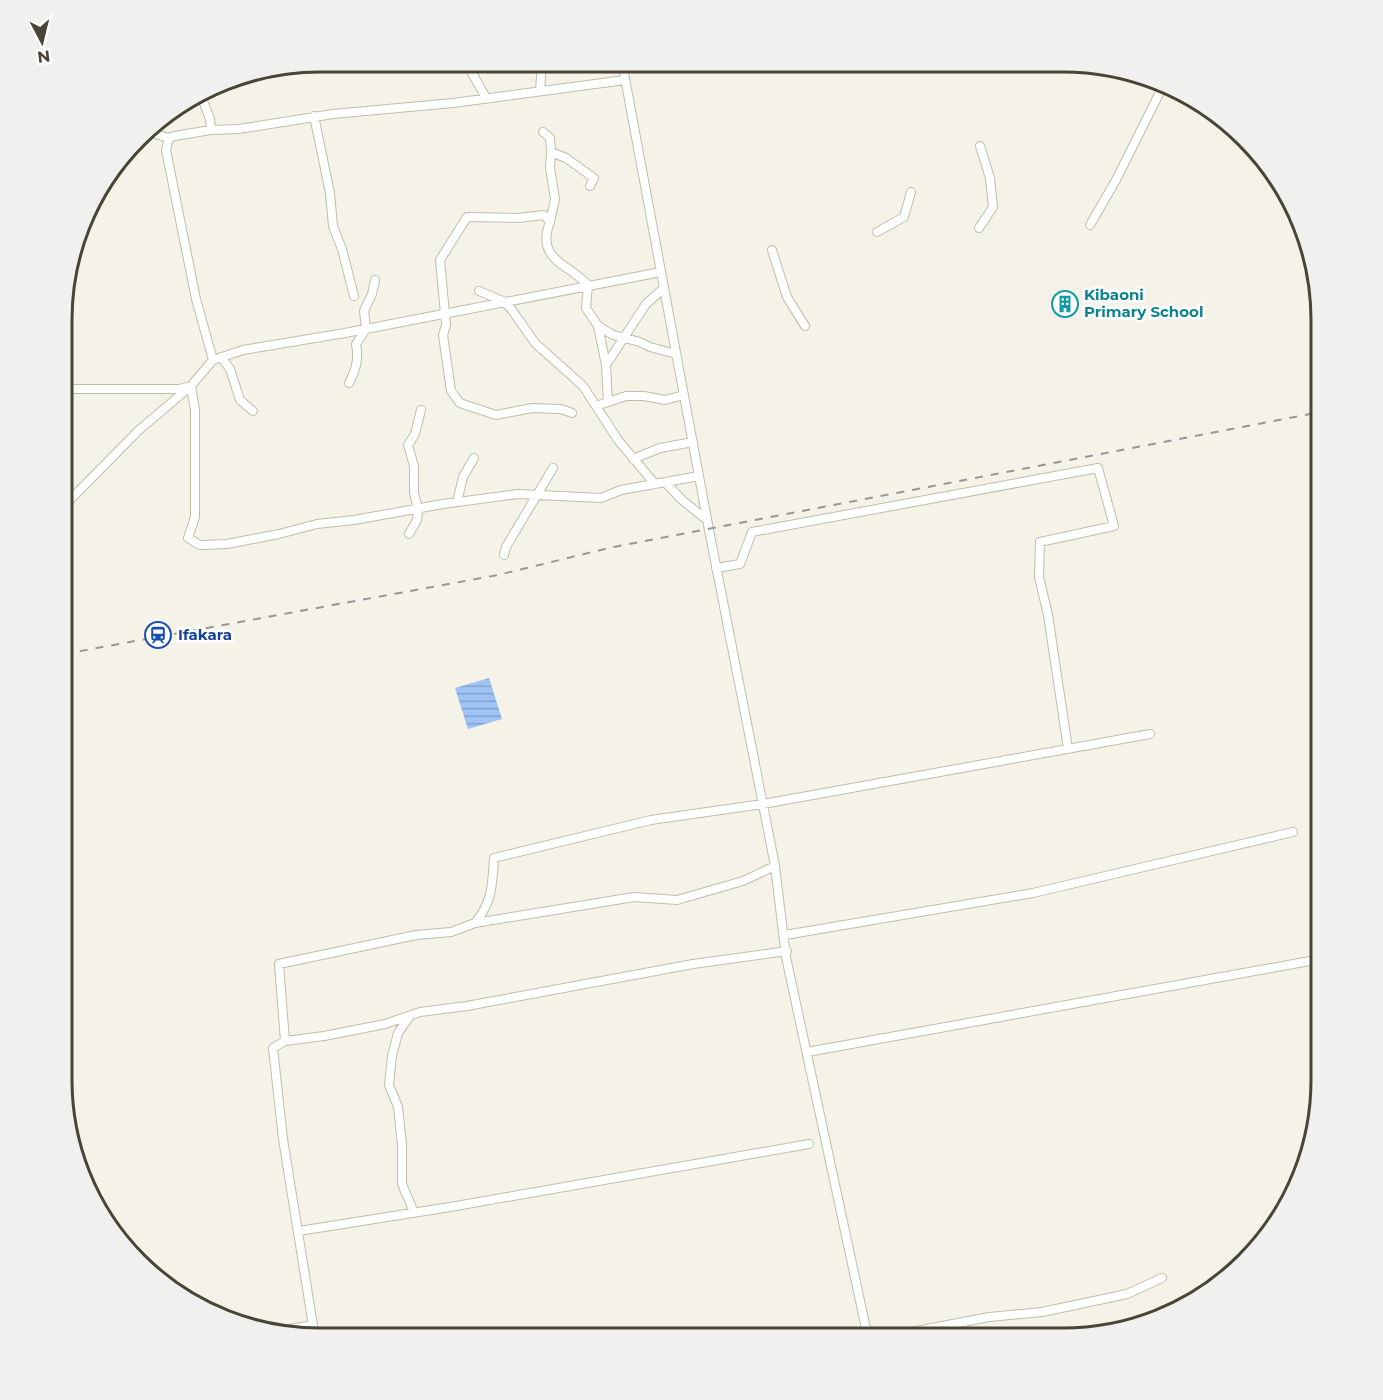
<svg xmlns="http://www.w3.org/2000/svg" width="1383" height="1400" font-family="Montserrat,sans-serif">
  <style>
    .water { fill: url(#water-rules) }
    .lines { fill: none; stroke-linecap: round; stroke-linejoin: round }
    .street-casing { stroke: #c2bda9; stroke-width: 10 }
    .street { stroke: #fff; stroke-width: 8 }
    .rail { stroke: #979797; stroke-width: 2; stroke-dasharray: 8 8; stroke-linecap: butt }
    .labels { text-anchor: middle; stroke-width: 5; stroke-linejoin: round; paint-order: stroke }
    .culture-label { font-size: 15px; font-weight: bold; fill: #0d838f; stroke: #fff; text-anchor: start }
    .transit-label { font-size: 15px; font-weight: bold; fill: #164399; stroke: #fff; text-anchor: start }
    .rim { fill: none; stroke: #494535; stroke-width: 3 }
  </style>
  <defs>
    <pattern id="water-rules" width="6" height="5" patternUnits="userSpaceOnUse" patternTransform="scale(1.5)"><rect width="6" height="5" fill="#9fc4f7"/><path d="M0 2.5h6" fill="none" stroke="#84a1c9"/></pattern>
  </defs>
  <rect width="100%" height="100%" fill="#f5f3e8"/>
  <path class="water" d="M 489,678 L 502,719 L 468,729 L 455,688 Z"/>
  <g class="lines">
    <defs>
      <path id="street" d="M 466,62 L 486,98
        M 622,62 L 709,530 L 775,866 L 786,957 L 868,1338
        M 540,91 L 542,62
        M 201,96 L 210,119 L 211,130 L 174,136 L 169,138 L 166,150 L 196,299 L 213,360
        M 314,116 L 330,193 L 333,226 L 342,249 L 354,296
        M 211,130 L 239,129 L 333,114 L 453,103 L 625,80
        M 145,131 L 169,138
        M 543,132 L 550,138 L 551,152 L 550,168 L 555,199 L 550,222
        M 551,152 L 566,158 L 594,178 L 590,186
        M 1090,225 L 1116,180 L 1163,86
        M 979,228 L 993,207 L 990,178 L 980,146
        M 877,232 L 904,217 L 911,192
        M 772,250 L 787,297 L 805,326
        M 479,291 L 503,301 L 512,310 L 535,343 L 583,386 L 618,440 L 655,484
        M 598,326 L 606,365 L 608,402
        M 221,357 L 230,369 L 240,400 L 253,411
        M 606,365 L 646,304 L 664,288
        M 349,383 C 356,369 359,360 356,344 L 366,329 L 364,311 L 372,294 L 375,280
        M 191,386 L 195,410 L 195,517 L 188,538 L 200,545 L 227,544 L 279,534 L 317,524 L 354,520 L 443,504 L 518,494 L 601,498 L 621,490 L 699,476
        M 66,389 L 179,389 L 187,387
        M 596,406 L 626,396 L 644,396 L 665,400 L 684,395
        M 572,413 L 561,409 L 532,408 L 496,415 L 460,403 L 451,391 L 443,335 L 446,325 L 440,260 L 467,217 L 518,218 L 544,215 L 550,222 C 535,260 569,264 588,285 L 586,308 L 598,326 L 613,335 L 640,342 L 650,347 L 676,354
        M 633,459 L 660,448 L 693,442
        M 665,482 L 682,500 L 707,520
        M 457,502 L 463,477 L 474,458
        M 65,505 L 139,430 L 191,386 L 213,360 L 243,350 L 345,333 L 661,272
        M 409,534 L 417,520 L 418,509 L 414,493 L 414,466 L 408,445 L 415,434 L 421,410
        M 504,555 L 506,547 L 553,468
        M 716,568 L 740,564 L 752,532 L 1098,468 L 1114,526 L 1040,542 L 1039,577 L 1048,615 L 1068,749
        M 475,923 C 493,901 492,885 494,858 L 651,820 L 763,804 L 1150,734
        M 785,935 L 1033,893 L 1293,832
        M 410,1016 L 398,1033 L 392,1056 L 389,1085 L 398,1107 L 402,1145 L 402,1184 L 414,1212
        M 285,1041 L 324,1036 L 385,1024 L 420,1012 L 467,1006 L 693,964 L 787,951
        M 807,1052 L 1321,959
        M 299,1231 L 450,1207 L 809,1144
        M 279,1331 L 313,1325
        M 315,1338 L 283,1139 L 273,1048 L 285,1041 L 279,964 L 416,935 L 451,932 L 475,923 L 634,897 L 677,900 L 743,881 L 775,866
        M 880,1338 L 989,1317 L 1042,1312 L 1127,1294 L 1162,1278"/>
    </defs>
    <use href="#street" class="street-casing"/>
    <use href="#street" class="street"/>
    <path class="rail" d="M 64,654 L 498,575 L 613,547 L 1321,412"/>
  </g>
  <defs>
    <symbol id="building-ring" viewBox="-11 -11 22 22"><circle r="9.5" fill="#fff" stroke="#0f9aa8" stroke-width="1.5"/><path d="M-4-6H4V6H1V3H-1V6H-4ZM-2.5-4.3h1.7v1.8h-1.7ZM.8-4.3h1.7v1.8H.8ZM-2.5-1h1.7V.8h-1.7ZM.8-1h1.7V.8H.8Z" fill="#0f9aa8"/></symbol>
    <symbol id="station-ring" viewBox="-11 -11 22 22"><circle r="9.5" fill="#fff" stroke="#1a4fb4" stroke-width="1.5"/><path d="M-3-6H3Q5-6 5-4V2Q5 4 3 4L4.5 6H3L1.5 4h-3L-3 6H-4.5L-3 4Q-5 4-5 2V-4Q-5-6-3-6ZM-3.5-4v3h7v-3ZM-3.5 1v1.5H-2V1ZM2 1v1.5H3.5V1Z" fill="#1a4fb4"/></symbol>
  </defs>
  <g fill-rule="evenodd">
    <use href="#building-ring" x="1050" y="289" width="30" height="30"/>
    <use href="#station-ring" x="143" y="620" width="30" height="30"/>
  </g>
  <g class="labels">
    <g class="culture-label">
      <text x="1084" y="300">Kibaoni<tspan x="1084" dy="17">Primary School</tspan></text>
    </g>
    <g class="transit-label">
      <text x="178" y="640">Ifakara</text>
    </g>
  </g>
  <path d="M0 0H1383V1400H0ZM320 72H1063A248 248 0 0 1 1311 320V1080A248 248 0 0 1 1063 1328H320A248 248 0 0 1 72 1080V320A248 248 0 0 1 320 72Z" fill="#f0f0ef" fill-rule="evenodd"/>
  <path class="rim" d="M320 72H1063A248 248 0 0 1 1311 320V1080A248 248 0 0 1 1063 1328H320A248 248 0 0 1 72 1080V320A248 248 0 0 1 320 72Z"/>
  <g transform="translate(42 42) rotate(173)" stroke="#ffffff" stroke-width="4.5" paint-order="stroke">
  <path d="M0-4.5L10 22L0 15L-10 22Z" fill="#494535"/>
  <text y="-9" font-size="16" font-weight="bold" text-anchor="middle" fill="#494535">N</text>
  </g>
</svg>
